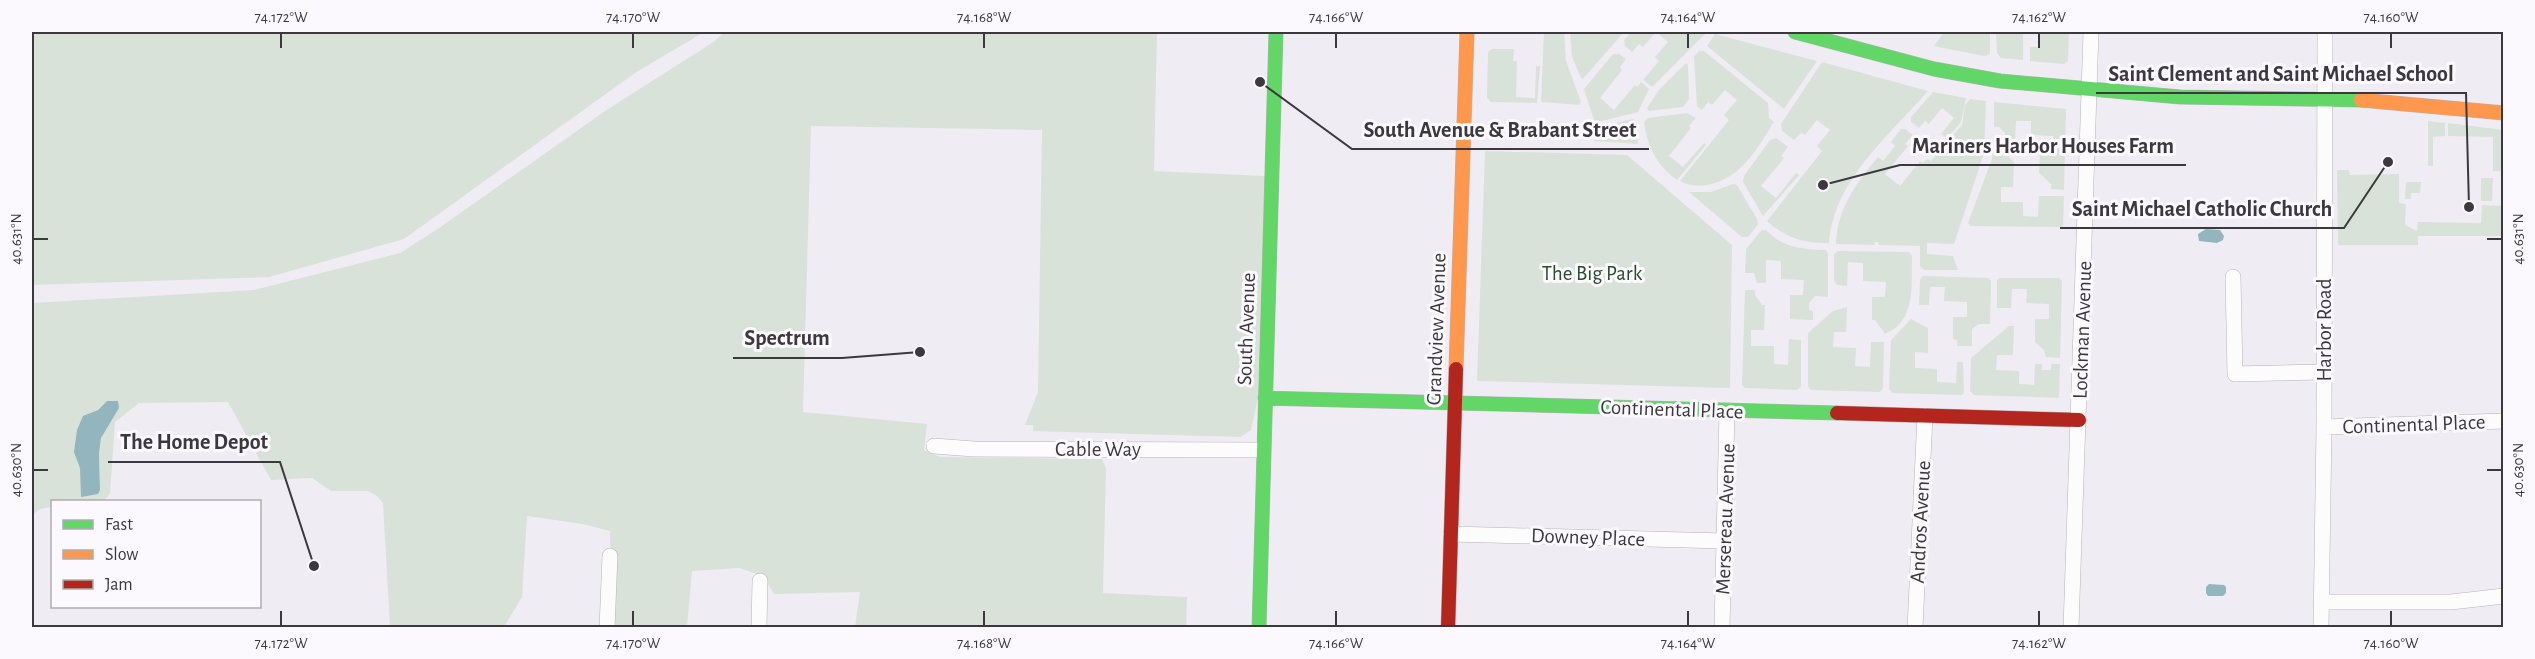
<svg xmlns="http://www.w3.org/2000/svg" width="2535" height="659" font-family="'Alegreya Sans',sans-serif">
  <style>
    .green { fill: #d8e2d9; fill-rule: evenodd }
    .water { fill: #93b5be }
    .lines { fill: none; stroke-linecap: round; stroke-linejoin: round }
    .street-casing { stroke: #b6b3b9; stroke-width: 16 }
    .fast-casing { stroke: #b6b3b9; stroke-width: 15 }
    .slow-casing { stroke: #b6b3b9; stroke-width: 15 }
    .jam-casing { stroke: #b6b3b9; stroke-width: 15 }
    .street { stroke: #fdfcfd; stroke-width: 15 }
    .fast { stroke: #63d668; stroke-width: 14 }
    .slow { stroke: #ff974d; stroke-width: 14 }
    .jam { stroke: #b3261e; stroke-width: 14 }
    .ticks { fill: none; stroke: #3b393e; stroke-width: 2 }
    .labels { text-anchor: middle; stroke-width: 6; stroke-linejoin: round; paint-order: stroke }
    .park-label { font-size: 21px; fill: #245126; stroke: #fbf8fe }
    .street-label { font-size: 21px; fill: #3b393e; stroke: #fbf8fe }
    .leader { fill: none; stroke: #3b393e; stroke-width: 2 }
    .callout-dot { fill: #3b393e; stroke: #fbf8fe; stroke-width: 2 }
    .callout-label { font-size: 22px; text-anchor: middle; font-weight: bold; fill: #3b393e; stroke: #fbf8fe; stroke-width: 6; stroke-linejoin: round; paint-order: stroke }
    .neatline { fill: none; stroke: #3b393e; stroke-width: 2 }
    .ticks-label { font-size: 15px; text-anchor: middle; fill: #3b393e }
  </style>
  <rect width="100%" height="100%" fill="#f0ecf4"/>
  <path class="green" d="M 32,32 L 704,32 L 635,73 L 404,239 L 269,277 L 32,285 Z
    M 724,32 L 1157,32 L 1154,171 L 1265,176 L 1258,398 L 1251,430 L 1240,437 L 1033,431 L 1033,425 L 1025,425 L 1038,392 L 1042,130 L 811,126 L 803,412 L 927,424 L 924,450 L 940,457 L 1102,459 L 1106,468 L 1103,593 L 1187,597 L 1186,627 L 855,627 L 860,592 L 774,594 L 763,576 L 739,568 L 692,571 L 687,627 L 615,627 L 612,617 L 610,531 L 583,524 L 527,516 L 522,597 L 504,627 L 390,627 L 383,503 L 377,496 L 368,491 L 331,491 L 312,478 L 271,480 L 228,402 L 139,403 L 115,422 L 110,494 L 103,501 L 52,502 L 52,507 C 43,508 36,509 32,517 L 32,303 L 254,290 L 400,253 L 439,228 L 608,109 L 715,41 ZM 107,401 L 99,454 L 100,490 L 81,496 L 83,417 L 98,410 Z
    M 1544,32 L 1564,32 L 1566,61 L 1581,102 L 1579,105 L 1541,102 Z
    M 1570,32 L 1624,32 L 1582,80 L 1572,57 Z
    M 1631,32 L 1707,32 L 1652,87 L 1643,80 L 1659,61 L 1655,57 L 1668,42 L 1656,32 L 1643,47 L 1639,44 L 1632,52 L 1625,46 L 1624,40 Z
    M 1944,32 L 1990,32 L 1990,54 L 1984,56 L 1934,46 Z
    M 1996,32 L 2023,32 L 2023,60 L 2001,58 L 1997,53 Z
    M 2039,32 L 2069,32 L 2068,61 L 2064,64 L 2030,61 L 2030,47 L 2039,47 Z
    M 1715,34 L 1817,61 L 1784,109 L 1707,46 Z
    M 1492,49 L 1514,49 L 1513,61 L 1517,61 L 1516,97 L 1535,98 L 1536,66 L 1540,66 L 1537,103 L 1491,102 L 1487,98 L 1488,52 Z
    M 1699,51 L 1704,51 L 1768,103 L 1769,118 L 1774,122 C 1756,150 1742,178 1707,185 C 1697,186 1689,186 1680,181 L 1729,120 L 1724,115 L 1737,100 L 1725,90 L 1712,105 L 1708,102 L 1702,110 L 1697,106 L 1694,56 Z
    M 1613,54 L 1619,54 L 1626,59 L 1620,67 L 1622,70 L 1600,98 L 1614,110 L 1635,85 L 1637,87 L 1641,82 L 1649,89 L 1638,112 L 1598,122 L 1594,120 L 1584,89 Z
    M 1822,62 L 1928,91 C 1889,136 1834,180 1829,243 C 1803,243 1786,238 1767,221 L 1822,151 L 1817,146 L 1830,130 L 1817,120 L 1805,135 L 1801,133 L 1794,140 L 1782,131 L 1781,124 Z
    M 1686,63 L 1688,65 L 1689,99 L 1683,107 L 1649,111 L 1647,108 L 1659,90 Z
    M 1933,92 L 1966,98 L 1961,122 L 1950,135 L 1947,134 L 1945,137 L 1941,134 L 1954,118 L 1942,108 L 1929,124 L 1925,121 L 1919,128 L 1911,122 L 1911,117 Z
    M 1970,99 L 1986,101 L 1984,153 L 1954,244 L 1927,243 L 1927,254 L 1953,256 L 1958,270 L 1924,270 L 1920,266 L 1920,246 L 1879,245 L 1878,242 L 1875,242 L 1874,245 L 1836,244 C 1837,209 1856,183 1878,157 L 1883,161 L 1895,146 L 1891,142 L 1901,129 L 1905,129 L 1913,135 L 1905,144 L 1908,146 L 1885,174 L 1900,186 L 1920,161 L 1923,163 L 1927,159 L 1931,161 L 1962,125 L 1965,105 Z
    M 1994,102 L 2066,109 L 2064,190 L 2051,189 L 2051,184 L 2039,173 L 2040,151 L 2053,151 L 2053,136 L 2031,135 L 2031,121 L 2016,121 L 2015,139 L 2005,139 L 2005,133 L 1999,127 L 1994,127 Z
    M 1687,113 L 1696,118 L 1689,126 L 1691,128 L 1669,156 L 1683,167 L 1704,143 L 1706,145 L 1677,180 C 1657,166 1647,146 1644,122 L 1648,118 Z
    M 1633,119 L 1636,121 L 1638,144 L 1595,141 L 1595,130 L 1598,127 Z
    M 2428,121 L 2445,123 L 2445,136 L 2433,137 L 2433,166 L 2428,166 Z
    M 2448,123 L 2503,130 L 2502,171 L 2493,171 L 2493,137 L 2448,136 Z
    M 1776,138 L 1788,147 L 1781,156 L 1784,158 L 1761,186 L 1776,198 L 1796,173 L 1799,175 L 1763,216 L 1743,182 L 1744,176 L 1770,140 Z
    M 1994,144 L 2004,145 L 2004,152 L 2014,162 L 2013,187 L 2001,187 L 2001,202 L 2023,202 L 2023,216 L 2038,217 L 2039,196 L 2064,196 L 2063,225 L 2061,227 L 1971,226 L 1968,223 L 1992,159 Z
    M 1485,151 L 1627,155 L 1732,245 L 1730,388 L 1477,381 Z
    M 2337,170 L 2349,170 L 2350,175 L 2399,174 L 2399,203 L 2406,204 L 2405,225 L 2417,231 L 2418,222 L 2481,223 L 2482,205 L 2502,206 L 2501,236 L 2418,236 L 2418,245 L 2338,245 Z
    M 2481,178 L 2493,178 L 2492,201 L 2481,201 Z
    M 2406,182 L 2421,182 L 2420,193 L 2411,193 L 2411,199 L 2405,199 Z
    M 1733,184 L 1737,185 L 1757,219 L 1758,224 L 1748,237 L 1742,237 L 1689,192 L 1711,192 Z
    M 1762,230 L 1766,230 C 1783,248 1802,249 1826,250 L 1828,254 L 1828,297 L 1815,296 L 1809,303 L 1809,310 L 1813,311 L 1813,320 L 1790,319 L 1790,295 L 1803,295 L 1804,280 L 1781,279 L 1781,261 L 1766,260 L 1766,283 L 1757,283 L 1754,273 L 1745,273 L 1746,249 Z
    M 1838,251 L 1909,252 L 1912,256 C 1911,285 1917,320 1885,334 L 1875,320 L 1872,320 L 1872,297 L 1885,297 L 1886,282 L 1863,281 L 1863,263 L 1848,262 L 1847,286 L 1837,285 L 1834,281 L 1834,254 Z
    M 1923,276 L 1988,278 L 1991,281 L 1990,324 L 1979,324 L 1972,329 L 1972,346 L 1957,346 L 1957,340 L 1953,339 L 1953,317 L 1967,317 L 1967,302 L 1944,301 L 1945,287 L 1930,287 L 1929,305 L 1919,305 L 1920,279 Z
    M 2000,278 L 2059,278 L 2062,281 L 2060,358 L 2046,357 L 2044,350 L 2035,342 L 2035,319 L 2049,319 L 2049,304 L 2026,303 L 2027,289 L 2012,289 L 2011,308 L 1997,308 L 1997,280 Z
    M 1745,290 L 1755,290 L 1755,295 L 1762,305 L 1765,305 L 1764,330 L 1751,330 L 1751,346 L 1774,346 L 1774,364 L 1788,365 L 1789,339 L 1801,340 L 1801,387 L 1797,390 L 1745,388 L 1742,385 Z
    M 1847,307 L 1846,332 L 1834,332 L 1833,347 L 1856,348 L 1855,366 L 1870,367 L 1871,342 L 1884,342 L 1883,388 L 1880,392 L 1811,390 L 1808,386 L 1808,333 L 1833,311 Z
    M 1911,319 L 1928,328 L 1928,353 L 1915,352 L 1915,368 L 1937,369 L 1937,382 L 1956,383 L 1957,362 L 1963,362 L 1964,392 L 1962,395 L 1892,393 L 1889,389 L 1891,340 Z
    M 2009,326 L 2014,326 L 2013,355 L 1997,355 L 1996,370 L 2019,371 L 2019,384 L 2034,385 L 2035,364 L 2042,364 L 2042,370 L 2051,370 L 2051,364 L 2060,364 L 2059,398 L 1974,395 L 1970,391 L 1971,358 Z"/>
  <path class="water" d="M 2206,229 L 2220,230 L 2224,236 L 2223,240 L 2217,243 L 2199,241 L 2198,234 Z
    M 107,401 L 118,401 L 119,408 L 101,438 L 99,454 L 100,490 L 98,494 L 81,497 L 80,468 L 74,452 L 77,430 L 83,416 L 98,410 Z
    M 2209,584 L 2224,585 L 2226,587 L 2226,593 L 2223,596 L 2208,596 L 2206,593 L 2206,587 Z"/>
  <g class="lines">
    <defs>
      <path id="street" d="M 2233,277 L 2235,374 L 2323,372
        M 2324,427 L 2504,421
        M 934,446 L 974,449 L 1263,450
        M 1451,534 L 1724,541
        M 2322,602 L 2451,602 L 2504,596
        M 607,628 L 610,556
        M 759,628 L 760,581
        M 1722,628 L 1727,410
        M 1915,628 L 1925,416
        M 2071,628 L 2091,32
        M 2321,628 L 2324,427 L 2325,32"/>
      <path id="fast" d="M 1795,32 L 1934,69 L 2000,81 L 2180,97 L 2361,100
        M 1265,398 L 1837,413
        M 1259,628 L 1276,32"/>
      <path id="slow" d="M 2361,100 L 2504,113
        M 1456,369 L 1467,32"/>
      <path id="jam" d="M 1837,413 L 2079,420
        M 1448,628 L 1456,369"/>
    </defs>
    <use href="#street" class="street-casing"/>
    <use href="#fast" class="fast-casing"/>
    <use href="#slow" class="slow-casing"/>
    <use href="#jam" class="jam-casing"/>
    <use href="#street" class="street"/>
    <use href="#fast" class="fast"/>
    <use href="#slow" class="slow"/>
    <use href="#jam" class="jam"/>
  </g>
  <path class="ticks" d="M 281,33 L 281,48M 633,33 L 633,48M 984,33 L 984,48M 1336,33 L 1336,48M 1688,33 L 1688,48M 2039,33 L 2039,48M 2391,33 L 2391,48M 33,239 L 48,239M 2487,239 L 2502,239M 33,470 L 48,470M 2487,470 L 2502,470M 281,611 L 281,626M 633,611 L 633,626M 984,611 L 984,626M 1336,611 L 1336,626M 1688,611 L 1688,626M 2039,611 L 2039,626M 2391,611 L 2391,626"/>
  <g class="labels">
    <g class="park-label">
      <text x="1592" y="280">The Big Park</text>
    </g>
    <g class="street-label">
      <text transform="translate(1246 329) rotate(-88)" y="7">South Avenue</text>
      <text transform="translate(1436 329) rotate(-88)" y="7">Grandview Avenue</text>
      <text transform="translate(2082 330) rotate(-88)" y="7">Lockman Avenue</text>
      <text transform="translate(2324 330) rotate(-90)" y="7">Harbor Road</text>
      <text transform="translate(1672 409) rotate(2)" y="7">Continental Place</text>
      <text transform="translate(2414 424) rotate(-2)" y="7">Continental Place</text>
      <text x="1098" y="456">Cable Way</text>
      <text transform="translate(1725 519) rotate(-88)" y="7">Mersereau Avenue</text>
      <text transform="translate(1920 522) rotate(-87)" y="7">Andros Avenue</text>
      <text transform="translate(1588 537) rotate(2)" y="7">Downey Place</text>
    </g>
  </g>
  <path class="leader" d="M2469 207L2466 93H2096M1260 82L1352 149H1649M1823 185L1900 165H2186M2388 162L2344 228H2060M920 352L842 358H733M314 566L280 462H108"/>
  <g class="callout-dot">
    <circle cx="2469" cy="207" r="6"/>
    <circle cx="1260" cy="82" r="6"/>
    <circle cx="1823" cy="185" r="6"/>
    <circle cx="2388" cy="162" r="6"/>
    <circle cx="920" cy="352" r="6"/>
    <circle cx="314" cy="566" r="6"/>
  </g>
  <g class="callout-label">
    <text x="2281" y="81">Saint Clement and Saint Michael School</text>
    <text x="1500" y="137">South Avenue &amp; Brabant Street</text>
    <text x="2043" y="153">Mariners Harbor Houses Farm</text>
    <text x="2202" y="216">Saint Michael Catholic Church</text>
    <text x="787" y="345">Spectrum</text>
    <text x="194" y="449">The Home Depot</text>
  </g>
  <rect width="2535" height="659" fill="none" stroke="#fbf8fe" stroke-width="66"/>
  <rect x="51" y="500" width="210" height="108" fill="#fbf8fe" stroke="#aeacb1" stroke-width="1.5"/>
  <rect x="63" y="520" width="30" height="9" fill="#63d668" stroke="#aeacb1" stroke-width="1.5"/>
  <text x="105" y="530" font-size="18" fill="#3b393e">Fast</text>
  <rect x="63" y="550" width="30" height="9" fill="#ff974d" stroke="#aeacb1" stroke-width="1.5"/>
  <text x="105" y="560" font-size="18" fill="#3b393e">Slow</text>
  <rect x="63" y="580" width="30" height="9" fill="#b3261e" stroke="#aeacb1" stroke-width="1.5"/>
  <text x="105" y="590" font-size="18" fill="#3b393e">Jam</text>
  <rect x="33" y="33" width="2469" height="593" class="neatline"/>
  <g class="ticks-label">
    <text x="281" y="22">74.172°W</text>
    <text x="633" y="22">74.170°W</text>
    <text x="984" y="22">74.168°W</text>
    <text x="1336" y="22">74.166°W</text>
    <text x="1688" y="22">74.164°W</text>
    <text x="2039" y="22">74.162°W</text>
    <text x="2391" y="22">74.160°W</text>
    <text transform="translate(16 239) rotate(-90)" y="5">40.631°N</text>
    <text transform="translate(2518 239) rotate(-90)" y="5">40.631°N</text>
    <text transform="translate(16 470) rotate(-90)" y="5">40.630°N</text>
    <text transform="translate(2518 470) rotate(-90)" y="5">40.630°N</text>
    <text x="281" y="648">74.172°W</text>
    <text x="633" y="648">74.170°W</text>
    <text x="984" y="648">74.168°W</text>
    <text x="1336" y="648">74.166°W</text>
    <text x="1688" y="648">74.164°W</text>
    <text x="2039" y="648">74.162°W</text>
    <text x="2391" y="648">74.160°W</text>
  </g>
</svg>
